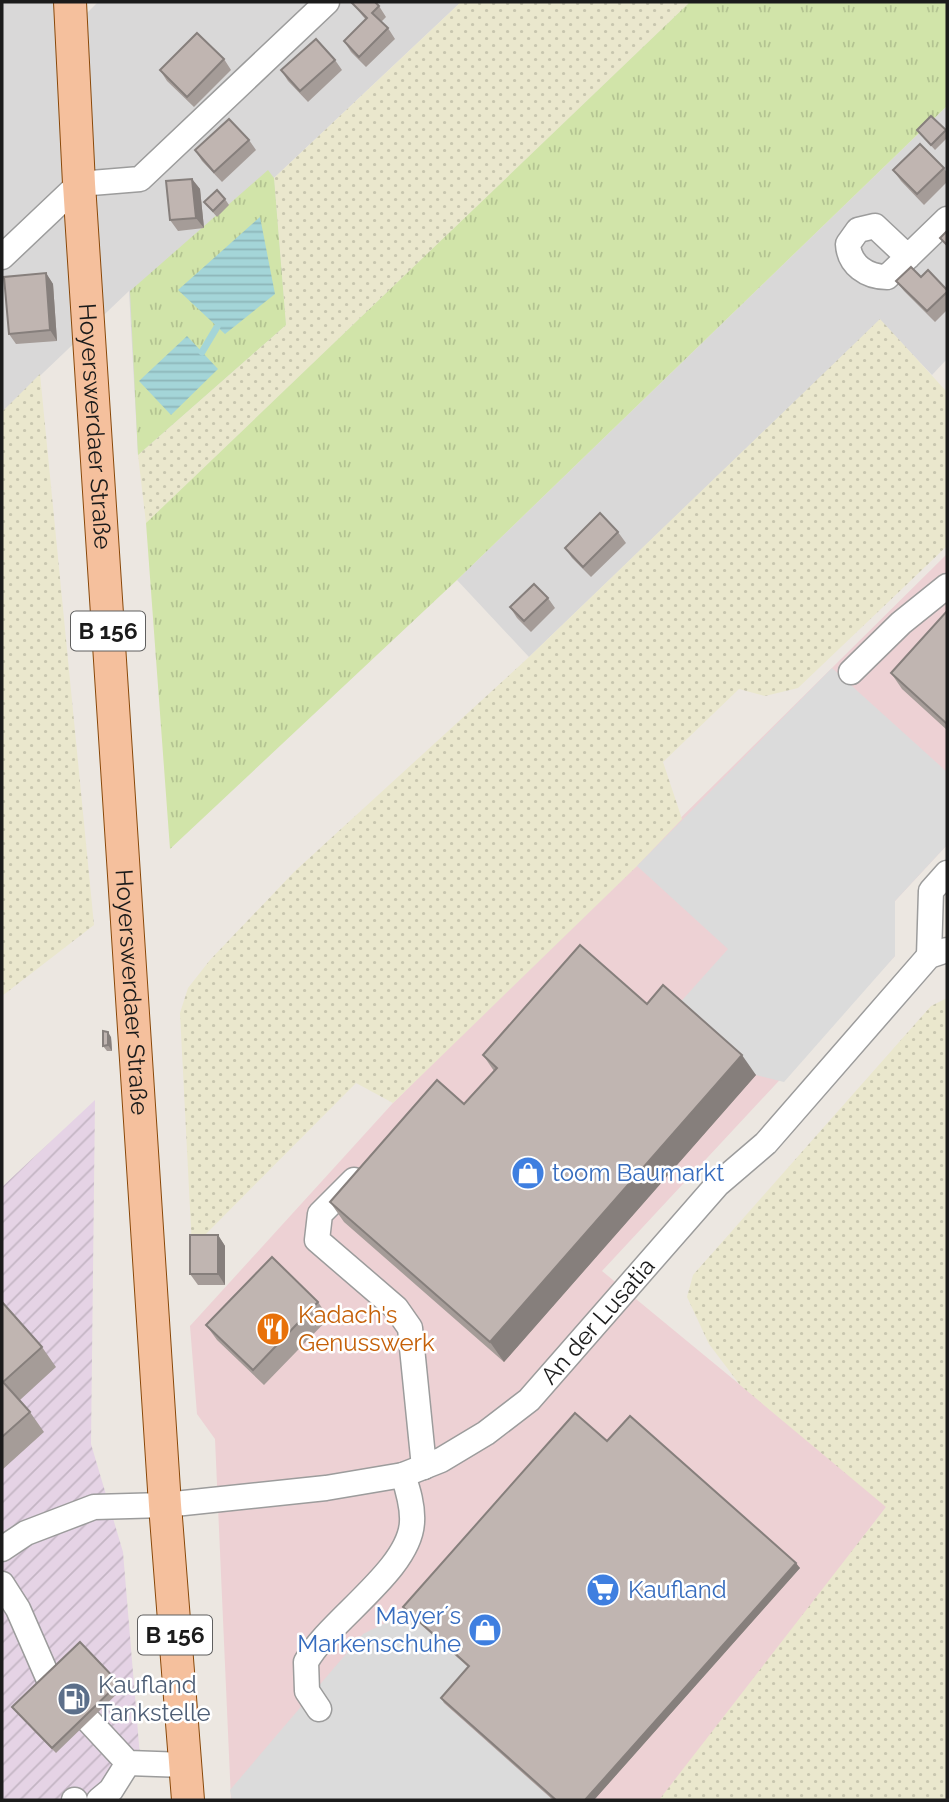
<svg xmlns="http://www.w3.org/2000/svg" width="949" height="1802" font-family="Raleway,sans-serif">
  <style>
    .residential { fill: #d9d8d8 }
    .commercial { fill: #edd1d4 }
    .industrial { fill: url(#industrial-furrows) }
    .farmland { fill: url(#farmland-dots) }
    .grass { fill: url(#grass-tufts) }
    .parking { fill: #dbdbdb }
    .water { fill: url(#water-rules) }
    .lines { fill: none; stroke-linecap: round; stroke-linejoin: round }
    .stream { stroke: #a4d5d8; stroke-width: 7 }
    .minor-casing { stroke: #9c9c9c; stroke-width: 27 }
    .major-casing { stroke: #894809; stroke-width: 34 }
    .minor { stroke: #fff; stroke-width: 24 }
    .major { stroke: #f5c09d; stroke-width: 32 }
    .wall { fill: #a59c98 }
    .shaded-wall { fill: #867f7c }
    .building { fill: #c0b5b1; stroke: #867f7c; stroke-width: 2 }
    .labels { text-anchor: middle; stroke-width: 5; stroke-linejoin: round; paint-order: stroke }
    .shield { fill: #fff; stroke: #5f5f5f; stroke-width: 2 }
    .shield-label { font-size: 23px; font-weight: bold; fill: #1b1b1b }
    .street-label { font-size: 24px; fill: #1b1b1b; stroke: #fff }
    .shop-label { font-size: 24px; fill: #366cbe; stroke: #fff; text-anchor: start }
    .food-label { font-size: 24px; fill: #c56008; stroke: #fff; text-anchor: start }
    .service-label { font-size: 24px; fill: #4e5e75; stroke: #fff; text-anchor: start }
  </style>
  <defs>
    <pattern id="industrial-furrows" width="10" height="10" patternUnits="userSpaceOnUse" patternTransform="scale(1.75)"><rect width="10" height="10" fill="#e5d3e5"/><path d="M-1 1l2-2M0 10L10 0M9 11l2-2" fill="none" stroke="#c4b5c4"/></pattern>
    <pattern id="farmland-dots" width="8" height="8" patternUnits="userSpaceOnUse" patternTransform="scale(1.75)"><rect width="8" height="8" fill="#eae7cd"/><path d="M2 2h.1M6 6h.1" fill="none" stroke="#c8c6af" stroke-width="1.8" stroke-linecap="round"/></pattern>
    <pattern id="grass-tufts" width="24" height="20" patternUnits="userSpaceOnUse" patternTransform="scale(1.75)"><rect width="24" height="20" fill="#d1e4a9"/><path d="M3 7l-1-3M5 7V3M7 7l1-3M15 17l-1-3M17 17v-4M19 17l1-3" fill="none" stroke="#b3c391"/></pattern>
    <pattern id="water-rules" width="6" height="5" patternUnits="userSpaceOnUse" patternTransform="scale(1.75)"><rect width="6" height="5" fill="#a4d5d8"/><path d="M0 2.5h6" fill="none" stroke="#8db6b9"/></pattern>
  </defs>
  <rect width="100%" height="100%" fill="#ece7e1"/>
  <path class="residential" d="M 2,2 L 61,2 L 64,36 L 98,2 L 461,2 L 274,178 L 286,325 L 138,455 L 129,291 L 2,412 Z
    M 947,106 L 947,359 L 932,375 L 880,320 L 529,657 L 457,580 Z"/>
  <path class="commercial" d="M 947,554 L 947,845 L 895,901 L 895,956 L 602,1271 L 887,1506 L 662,1800 L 231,1800 L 215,1439 L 197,1414 L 190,1326 L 393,1103 Z"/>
  <path class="industrial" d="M 95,1100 L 91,1444 L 123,1552 L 140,1757 L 103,1800 L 2,1800 L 2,1187 Z"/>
  <path class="farmland" d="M 461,2 L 690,2 L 146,523 L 138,455 L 286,325 L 274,178 Z
    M 880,319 L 947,392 L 947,546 L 798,688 L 765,696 L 739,689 L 663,762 L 682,819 L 637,866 L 393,1103 L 356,1083 L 192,1248 L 180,1013 L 188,988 L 210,960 L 294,872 L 529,657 Z
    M 40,374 L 94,925 L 2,996 L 2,412 Z
    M 947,998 L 947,1800 L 659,1800 L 886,1507 L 740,1385 L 709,1344 L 687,1297 L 693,1275 L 931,1006 Z"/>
  <path class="grass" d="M 690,2 L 947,2 L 947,106 L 457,580 L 170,849 L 146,523 Z
    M 268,170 L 274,178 L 286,325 L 138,455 L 130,291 Z"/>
  <path class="parking" d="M 832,668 L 947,772 L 947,845 L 895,901 L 895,956 L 784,1082 L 756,1075 L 677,1006 L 728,949 L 637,866 Z
    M 407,1612 L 473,1671 L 445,1704 L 553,1800 L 232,1800 L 230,1790 L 363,1634 Z"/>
  <path class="water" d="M 260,217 L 275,294 L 225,334 L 178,290 Z
    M 187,336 L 218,369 L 171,415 L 139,381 Z"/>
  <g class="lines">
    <path class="stream" d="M 202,352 L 217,327"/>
    <defs>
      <g id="minor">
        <path d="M 2,257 L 79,184 L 140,179 L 327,2"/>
        <path d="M 908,257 L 875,226 L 858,230 L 848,244 C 849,265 867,277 887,277 L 947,219"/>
        <path d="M 851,672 L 901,623 L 947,586"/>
        <path d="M 929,956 L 931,891 L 947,873"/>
        <path d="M 354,1180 L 320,1214 L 317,1240 L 396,1308 L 410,1328 L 424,1467"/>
        <path id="s1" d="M 2,1549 L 26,1533 L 94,1507 L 165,1505 L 326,1488 L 403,1475 L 441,1460 L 486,1433 L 529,1400 L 717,1185 L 766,1143 L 929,956 L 947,950"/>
        <path d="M 2,1584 L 18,1609 L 49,1680"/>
        <path d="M 319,1709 L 307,1691 L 306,1662 C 329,1620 410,1570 412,1522 C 413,1506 408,1490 403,1475"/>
        <path d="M 89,1721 L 128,1763 L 185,1765"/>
        <path d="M 74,1800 L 75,1800"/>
        <path d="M 99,1800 L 111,1790 L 128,1763"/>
      </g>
      <g id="major">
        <path id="s2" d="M 70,2 L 79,184 L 165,1505 L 188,1800"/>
      </g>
    </defs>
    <use href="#minor" class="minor-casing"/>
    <use href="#major" class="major-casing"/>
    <use href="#minor" class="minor"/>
    <use href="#major" class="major"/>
  </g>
  <path class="wall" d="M 352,3 L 379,6 L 386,17 L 381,22 L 388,28 L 395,39 L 366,67 L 351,52 L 344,41 L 366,20 Z
    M 224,59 L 231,70 L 194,107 L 167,81 L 160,70 Z
    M 335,60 L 342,70 L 308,102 L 288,81 L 281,70 Z
    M 917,130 L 946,130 L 947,133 L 947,138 L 935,150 Z
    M 249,140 L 256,150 L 222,182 L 202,161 L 195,150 Z
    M 944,168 L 947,173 L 947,182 L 924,205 L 901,181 L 893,170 Z
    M 192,179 L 200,189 L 204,228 L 178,231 L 170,220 Z
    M 225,199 L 229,205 L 217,217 L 204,202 Z
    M 46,273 L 53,284 L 57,341 L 16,344 L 9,334 Z
    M 896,281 L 947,290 L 947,310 L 935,322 L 904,291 Z
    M 618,532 L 626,543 L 591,577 L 572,558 L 565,548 Z
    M 548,598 L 555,608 L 531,632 L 517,618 L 510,607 Z
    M 947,611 L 947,730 L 902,689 L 891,673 Z
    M 647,1004 L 756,1075 L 504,1362 L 344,1222 L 330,1202 L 464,1104 L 494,1071 L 483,1055 Z
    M 111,1037 L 112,1051 L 107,1051 L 103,1046 Z
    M 218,1235 L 225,1246 L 225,1285 L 198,1285 L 190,1274 Z
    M 2,1302 L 42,1347 L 56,1367 L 20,1400 L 30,1412 L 44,1432 L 2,1470 Z
    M 318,1302 L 329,1318 L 264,1385 L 217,1340 L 206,1325 Z
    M 607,1441 L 800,1568 L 594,1800 L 553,1800 L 444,1703 L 441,1698 L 468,1667 L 407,1612 L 403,1607 Z
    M 119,1683 L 123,1688 L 56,1753 L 16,1712 L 12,1707 Z"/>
  <path class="shaded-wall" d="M 192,179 L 200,189 L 204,228 L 196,218 Z
    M 46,273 L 53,284 L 57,341 L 50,330 Z
    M 108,1032 L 111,1037 L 112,1051 L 108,1045 Z
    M 742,1055 L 756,1075 L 504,1362 L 490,1342 Z
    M 218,1235 L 225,1246 L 225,1285 L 218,1274 Z
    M 796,1563 L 800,1568 L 594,1800 L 585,1800 Z"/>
  <path class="building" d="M 354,2 L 375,2 L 379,6 L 372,13 L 388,28 L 359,57 L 344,41 L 367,18 L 352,3 Z
    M 197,33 L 224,59 L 187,97 L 160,70 Z
    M 316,39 L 335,60 L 300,91 L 281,70 Z
    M 931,116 L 946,130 L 931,145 L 917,130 Z
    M 229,119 L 249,140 L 214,172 L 195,150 Z
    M 920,144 L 944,168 L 917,194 L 893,170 Z
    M 192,179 L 196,218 L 170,220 L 166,181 Z
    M 217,190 L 225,199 L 213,211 L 204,202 Z
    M 947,231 L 947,245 L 940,238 Z
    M 911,267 L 921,277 L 928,270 L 947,290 L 947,292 L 927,311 L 896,281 Z
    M 46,273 L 50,330 L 9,334 L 4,277 Z
    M 600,513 L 618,532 L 583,567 L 565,548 Z
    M 534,584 L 548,598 L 524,621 L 510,607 Z
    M 947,611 L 947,724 L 891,673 Z
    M 580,945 L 647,1004 L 663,985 L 742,1055 L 490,1342 L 330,1202 L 437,1080 L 464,1104 L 497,1068 L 483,1055 Z
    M 103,1031 L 108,1032 L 108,1045 L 103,1046 Z
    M 190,1235 L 218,1235 L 218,1274 L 190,1274 Z
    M 272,1257 L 318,1302 L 253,1370 L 206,1325 Z
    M 2,1302 L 42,1347 L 3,1382 L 30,1412 L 2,1437 Z
    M 575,1413 L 607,1441 L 630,1416 L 796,1563 L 585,1800 L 556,1800 L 441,1698 L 469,1666 L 403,1607 Z
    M 80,1642 L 119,1683 L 52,1748 L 12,1707 Z"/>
  <defs>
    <symbol id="shop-disc" viewBox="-11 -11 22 22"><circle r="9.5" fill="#3f7fe0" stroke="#fff"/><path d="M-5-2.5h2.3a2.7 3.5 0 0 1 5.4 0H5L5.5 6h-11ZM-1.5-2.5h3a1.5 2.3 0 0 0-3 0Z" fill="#fff"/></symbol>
    <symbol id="restaurant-disc" viewBox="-11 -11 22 22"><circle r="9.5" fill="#e8710a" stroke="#fff"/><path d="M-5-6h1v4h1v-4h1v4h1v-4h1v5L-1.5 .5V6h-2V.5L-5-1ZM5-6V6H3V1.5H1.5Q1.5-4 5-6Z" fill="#fff"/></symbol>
    <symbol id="supermarket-disc" viewBox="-11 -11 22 22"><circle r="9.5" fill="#3f7fe0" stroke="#fff"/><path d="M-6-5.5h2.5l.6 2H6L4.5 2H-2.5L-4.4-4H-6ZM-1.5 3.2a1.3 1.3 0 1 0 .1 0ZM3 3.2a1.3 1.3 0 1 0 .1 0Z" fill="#fff"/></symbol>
    <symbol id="fuel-disc" viewBox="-11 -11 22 22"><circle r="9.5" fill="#5c6f8a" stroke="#fff"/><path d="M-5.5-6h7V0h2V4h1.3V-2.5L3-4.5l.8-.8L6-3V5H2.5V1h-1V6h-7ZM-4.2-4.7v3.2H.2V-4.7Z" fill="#fff"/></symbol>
  </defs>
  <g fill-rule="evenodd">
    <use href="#shop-disc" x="509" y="1154" width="38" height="38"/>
    <use href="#restaurant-disc" x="254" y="1310" width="38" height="38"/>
    <use href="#supermarket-disc" x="584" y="1571" width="38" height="38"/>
    <use href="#shop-disc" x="466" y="1611" width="38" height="38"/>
    <use href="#fuel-disc" x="55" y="1680" width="38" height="38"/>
  </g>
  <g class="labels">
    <g class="shield">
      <rect x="71" y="611.5" width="74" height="39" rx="5"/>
      <rect x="138" y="1615.5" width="74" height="39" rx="5"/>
    </g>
    <g class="shield-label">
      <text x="108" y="639">B 156</text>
      <text x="175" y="1643">B 156</text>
    </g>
    <g class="street-label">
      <text dy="8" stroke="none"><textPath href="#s2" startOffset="425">Hoyerswerdaer Straße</textPath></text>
      <text dy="8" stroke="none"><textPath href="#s2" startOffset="992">Hoyerswerdaer Straße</textPath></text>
      <text dy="8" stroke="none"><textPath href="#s1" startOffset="665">An der Lusatia</textPath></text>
    </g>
    <g class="shop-label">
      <text x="552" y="1181">toom Baumarkt</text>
      <text x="628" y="1598">Kaufland</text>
      <text x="461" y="1624" text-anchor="end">Mayer´s<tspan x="461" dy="28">Markenschuhe</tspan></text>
    </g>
    <g class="food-label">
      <text x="298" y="1323">Kadach's<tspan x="298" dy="28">Genusswerk</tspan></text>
    </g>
    <g class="service-label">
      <text x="98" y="1693">Kaufland<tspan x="98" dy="28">Tankstelle</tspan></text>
    </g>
  </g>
  <rect width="949" height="1802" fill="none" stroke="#1b1b1b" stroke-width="7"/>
</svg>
